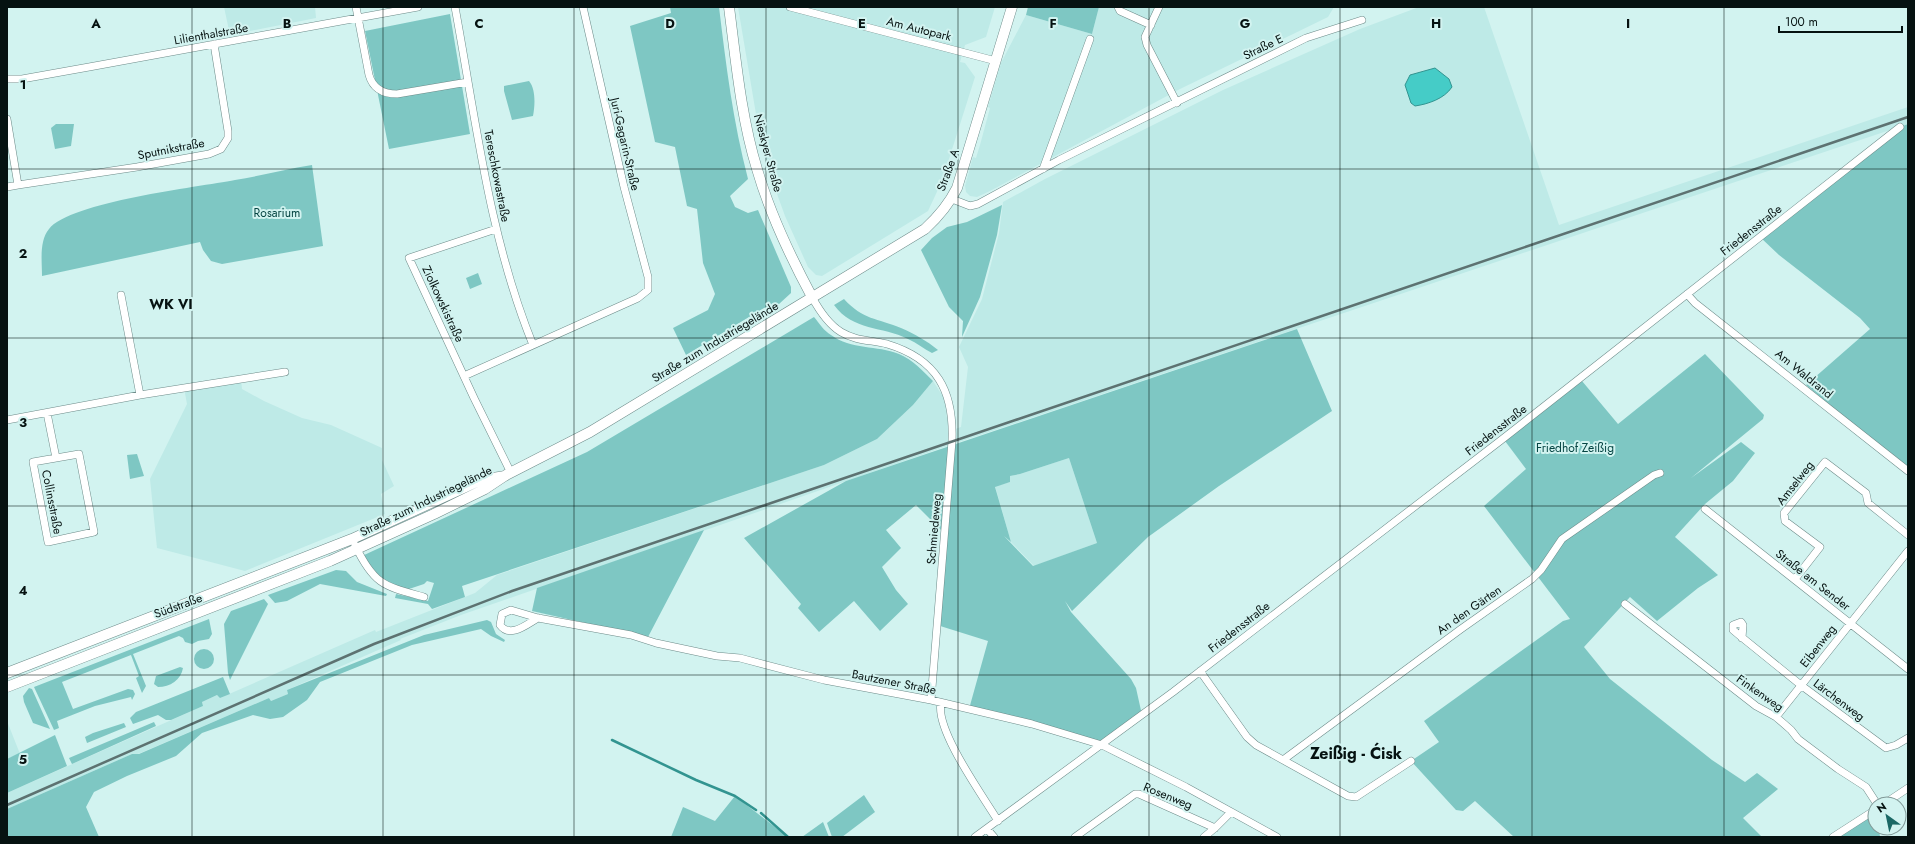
<svg xmlns="http://www.w3.org/2000/svg" width="1915" height="844" font-family="Jost,sans-serif">
  <style>
    .built { fill: #beeae7 }
    .green { fill: #7ec7c3; fill-rule: evenodd }
    .water { fill: #45ccc7; stroke: #329490 }
    .lines { fill: none; stroke-linecap: round; stroke-linejoin: round }
    .stream { stroke: #329490; stroke-width: 2.5 }
    .street-casing { stroke: #6d8b89; stroke-width: 8 }
    .secondary-casing { stroke: #6d8b89; stroke-width: 11 }
    .street { stroke: #fff; stroke-width: 7 }
    .secondary { stroke: #fff; stroke-width: 10 }
    .rail { stroke: #5d7271; stroke-width: 2.5 }
    .grid { fill: none; stroke: #061211; stroke-width: 1; stroke-opacity: 0.55 }
    .labels { text-anchor: middle; stroke-width: 4; stroke-linejoin: round; paint-order: stroke }
    .street-label { font-size: 12px; fill: #061211; stroke: #d2f3f0 }
    .park-label { font-size: 12px; fill: #054442; stroke: #d2f3f0 }
    .quarter-label { font-size: 14px; font-weight: bold; fill: #061211; stroke: #d2f3f0 }
    .district-label { font-size: 16px; font-weight: bold; fill: #061211; stroke: #d2f3f0 }
    .grid-label { font-size: 13px; text-anchor: middle; font-weight: bold; fill: #061211; stroke: #d2f3f0; stroke-width: 4; stroke-linejoin: round; paint-order: stroke }
  </style>
  <rect width="100%" height="100%" fill="#d2f3f0"/>
  <path class="built" d="M 224,7 L 315,7 L 316,18 L 230,35 Z
    M 738,7 L 995,7 L 986,37 L 965,45 L 960,62 L 965,63 L 975,77 L 942,181 L 928,211 L 822,276 L 816,275 L 808,267 L 785,216 L 772,180 L 764,155 L 757,120 Z
    M 1099,7 L 1334,7 L 1328,17 L 1180,89 L 990,191 L 977,197 L 970,196 L 966,192 L 965,186 L 973,157 L 976,158 L 980,145 L 990,108 L 988,107 L 1001,63 L 1026,15 L 1092,34 Z
    M 1419,7 L 1484,7 L 1559,225 L 1908,107 L 1908,124 L 953,444 L 461,615 L 400,639 L 401,640 L 287,690 L 288,694 L 271,701 L 269,698 L 138,754 L 132,754 L 7,809 L 7,793 L 203,706 L 202,702 L 217,695 L 220,698 L 375,630 L 376,632 L 475,593 L 497,575 L 824,465 L 877,439 L 913,405 L 933,381 L 944,398 L 949,431 L 961,427 L 968,367 L 959,347 L 982,299 L 999,233 L 1003,202 L 1045,179 L 1223,90 L 1360,29 Z
    M 241,379 L 242,389 L 264,401 L 302,418 L 331,425 L 382,448 L 382,460 L 394,486 L 381,494 L 385,514 L 245,571 L 157,548 L 150,479 L 187,404 L 184,388 Z
    M 1069,458 L 1097,543 L 1034,566 L 1011,542 L 995,486 L 1010,482 L 1010,476 L 1020,474 Z
    M 7,721 L 20,754 L 7,759 Z"/>
  <path class="green" d="M 670,7 L 719,7 C 726,65 733,122 748,179 L 730,196 L 735,207 L 748,213 L 758,210 L 791,287 L 791,293 L 779,304 L 764,308 L 686,355 L 673,328 L 708,310 L 715,294 L 703,263 L 697,209 L 687,206 L 675,147 L 655,142 L 630,26 L 671,13 Z
    M 1028,7 L 1099,7 L 1092,34 L 1026,15 Z
    M 450,14 L 470,134 L 389,149 L 365,31 Z
    M 529,81 C 536,89 535,106 533,116 L 512,120 L 504,91 L 504,86 Z
    M 56,124 L 74,124 L 71,146 L 55,149 L 51,128 Z
    M 1908,124 L 1908,470 L 1806,385 L 1870,329 L 1860,318 L 1779,255 L 1760,237 L 1900,127 Z
    M 312,165 L 323,246 L 222,264 L 211,261 L 203,250 L 200,242 L 42,276 C 42,261 39,241 49,229 C 70,202 198,187 235,180 C 261,176 286,169 312,165 Z
    M 1002,205 L 997,235 L 980,297 L 962,337 L 963,321 L 949,307 L 921,250 L 932,238 L 947,227 L 967,222 Z
    M 478,273 L 482,284 L 470,289 L 466,278 Z
    M 844,299 C 863,320 877,318 901,328 C 915,334 927,341 938,350 L 932,353 C 924,349 917,343 908,339 C 882,326 853,331 834,305 Z
    M 814,317 C 819,323 824,331 831,335 C 851,350 877,345 899,354 C 913,360 923,371 933,381 L 913,405 L 877,439 L 824,465 L 462,586 L 465,597 L 432,609 L 428,604 L 395,598 L 396,594 L 428,601 L 434,583 L 427,581 L 424,584 L 406,590 L 382,579 L 362,556 L 587,452 Z
    M 1297,329 L 1332,411 L 1219,486 L 1148,537 L 1072,611 L 1065,601 L 1071,612 L 1131,679 L 1136,688 L 1142,715 L 1102,744 L 969,709 L 988,641 L 937,625 L 945,534 L 916,505 L 886,530 L 901,548 L 882,567 L 896,590 L 908,604 L 880,631 L 854,601 L 819,632 L 798,608 L 801,604 L 744,538 L 846,481 ZM 1069,458 L 1097,543 L 1033,566 L 1004,536 L 1011,542 L 995,487 L 1010,482 L 1010,476 L 1020,474 Z
    M 1705,354 L 1764,415 L 1763,419 L 1691,478 L 1741,442 L 1755,453 L 1733,481 L 1705,504 L 1675,537 L 1718,575 L 1698,588 L 1657,621 L 1630,597 L 1584,647 L 1610,679 L 1712,760 L 1745,782 L 1757,773 L 1778,789 L 1743,818 L 1762,837 L 1514,837 L 1475,801 L 1463,811 L 1456,810 L 1411,761 L 1439,742 L 1424,721 L 1563,621 L 1570,619 L 1484,506 L 1526,469 L 1505,441 L 1582,381 L 1618,424 Z
    M 137,454 L 144,476 L 130,479 L 127,455 Z
    M 704,530 L 648,637 L 532,611 L 537,588 Z
    M 336,570 L 346,571 L 357,582 L 387,594 L 386,596 L 320,584 L 287,601 L 275,603 L 268,595 Z
    M 264,599 L 268,604 L 230,680 L 228,673 L 224,624 L 231,611 Z
    M 209,619 L 212,634 L 209,639 L 198,641 L 192,644 L 185,642 L 183,638 L 179,636 L 133,654 L 146,686 L 142,693 L 136,678 L 139,676 L 131,655 L 62,682 L 73,709 L 128,689 L 133,690 L 135,694 L 132,700 L 131,697 L 95,706 L 57,721 L 59,728 L 54,730 L 34,687 Z
    M 487,620 L 491,622 L 496,634 L 505,640 L 504,642 L 491,636 L 481,629 L 412,645 L 320,682 L 307,700 L 283,717 L 270,719 L 253,715 L 202,733 L 176,756 L 127,776 L 94,792 L 86,807 L 99,837 L 7,837 L 7,809 L 132,754 L 139,754 L 269,698 L 271,701 L 288,694 L 287,690 L 424,635 Z
    M194 659a10 10 0 1 1 20 0a10 10 0 1 1-20 0Z
    M 180,667 L 183,668 C 181,680 170,687 158,687 L 154,684 L 156,676 Z
    M 223,677 L 230,694 L 220,698 L 217,695 L 202,702 L 203,706 L 171,720 L 166,720 L 158,715 L 133,724 L 130,718 L 136,712 Z
    M 29,688 L 32,689 L 50,729 L 33,723 L 24,702 L 23,696 Z
    M 154,722 L 156,726 L 72,764 L 69,758 Z
    M 124,723 L 126,727 L 87,743 L 85,737 L 93,733 Z
    M 55,735 L 67,766 L 7,793 L 7,759 Z
    M 864,795 L 875,812 L 842,837 L 832,837 L 827,823 Z
    M 735,796 L 788,837 L 671,837 L 683,807 L 715,821 Z
    M 1875,811 L 1875,828 L 1879,828 L 1880,837 L 1836,837 Z
    M 823,822 L 829,837 L 802,837 Z"/>
  <path class="water" d="M 1435,68 L 1449,79 L 1452,87 C 1444,99 1428,104 1415,106 L 1411,103 L 1405,85 L 1410,75 Z"/>
  <g class="lines">
    <path class="stream" d="M 612,740 L 696,780 L 735,796 L 756,810
      M 761,813 L 788,837"/>
    <defs>
      <path id="street" d="M 356,7 L 369,75 C 373,89 383,94 397,94 L 468,82
        M 455,7 C 476,120 489,237 533,345
        M 790,7 L 996,61
        M 1118,7 L 1120,11 L 1151,25
        M 1159,7 L 1145,37 L 1147,45 L 1177,103
        M 7,79 L 22,79 L 89,67 L 418,7
        M 7,119 L 18,185 L 7,187
        M 1043,169 L 1090,39
        M 18,185 L 137,167 L 209,154 L 221,149 L 228,138 L 228,131 L 214,44
        M 952,199 L 970,206 L 978,204 L 1059,160 L 1306,38 L 1362,20
        M 496,229 L 409,258 L 474,398 L 511,473
        M 1687,294 L 1695,303 L 1908,471
        M 121,295 L 140,395
        M 812,297 C 819,310 828,324 841,332 C 856,341 871,340 887,344 C 937,359 954,391 952,441 L 931,700
        M 464,376 L 638,298 L 648,290 L 648,277 L 624,187 L 583,7
        M 47,413 L 56,458 L 33,462 L 48,542 L 94,532 L 79,454 L 56,458
        M 7,420 L 140,395 L 285,372
        M 1705,509 L 1908,669
        M 355,545 C 374,585 384,586 424,597
        M 1795,579 L 1820,547 L 1785,521 L 1784,513 L 1825,462 L 1866,493 L 1868,503 L 1908,535
        M 1625,604 L 1756,706 L 1776,717 L 1791,730 L 1798,739 L 1838,769 L 1866,787 L 1877,804
        M 538,618 C 527,624 510,639 500,625 L 502,614 L 511,610 L 538,618 L 631,635 L 656,643 L 717,656 L 740,658 L 824,680 L 931,700 L 1032,724 L 1102,745 L 1186,787 L 1277,837
        M 1742,638 L 1743,625 L 1741,622 L 1733,625 L 1733,630 L 1739,635 L 1802,686 L 1886,748 L 1896,745 L 1908,738
        M 1200,671 L 1247,737 L 1256,745 L 1348,796 L 1356,797 L 1411,761
        M 941,703 C 935,730 983,796 998,821
        M 1776,717 L 1908,551
        M 1283,760 L 1461,629 L 1532,579 L 1541,570 L 1562,539 L 1654,475 L 1660,473
        M 1884,804 L 1908,788
        M 987,829 L 994,837
        M 975,837 L 1173,692 L 1500,441 L 1900,127
        M 1075,837 L 1135,794 L 1139,794 L 1215,828
        M 1204,837 L 1215,828 L 1231,812
        M 1833,837 L 1875,810"/>
      <path id="secondary" d="M 729,7 C 736,61 741,117 757,169 C 770,214 790,256 812,297
        M 7,673 L 352,539 L 481,480 L 505,476
        M 7,687 L 330,561 L 434,514 L 485,489 L 506,475 L 590,432 L 925,229 C 938,217 949,204 957,188 L 1012,7"/>
    </defs>
    <use href="#street" class="street-casing"/>
    <use href="#secondary" class="secondary-casing"/>
    <use href="#street" class="street"/>
    <use href="#secondary" class="secondary"/>
    <path class="rail" d="M 7,805 L 374,644 L 512,591 L 1908,117"/>
  </g>
  <path class="grid" d="M 192,7 L 192,837M 383,7 L 383,837M 574,7 L 574,837M 766,7 L 766,837M 958,7 L 958,837M 1149,7 L 1149,837M 1340,7 L 1340,837M 1532,7 L 1532,837M 1724,7 L 1724,837M 7,169 L 1908,169M 7,338 L 1908,338M 7,506 L 1908,506M 7,675 L 1908,675"/>
  <g class="labels">
    <g class="street-label">
      <text transform="translate(919 29) rotate(14)" y="4">Am Autopark</text>
      <text transform="translate(211 34) rotate(-10)" y="4">Lilienthalstraße</text>
      <text transform="translate(1263 47) rotate(-26)" y="4">Straße E</text>
      <text transform="translate(625 144) rotate(77)" y="4">Juri-Gagarin-Straße</text>
      <text transform="translate(171 149) rotate(-11)" y="4">Sputnikstraße</text>
      <text transform="translate(768 153) rotate(75)" y="4">Nieskyer Straße</text>
      <text transform="translate(948 170) rotate(-70)" y="4">Straße A</text>
      <text transform="translate(497 176) rotate(79)" y="4">Tereschkowastraße</text>
      <text transform="translate(1751 230) rotate(-38)" y="4">Friedensstraße</text>
      <text transform="translate(443 304) rotate(65)" y="4">Ziolkowskistraße</text>
      <text transform="translate(715 342) rotate(-31)" y="4">Straße zum Industriegelände</text>
      <text transform="translate(1804 374) rotate(39)" y="4">Am Waldrand</text>
      <text transform="translate(1496 430) rotate(-38)" y="4">Friedensstraße</text>
      <text transform="translate(1795 483) rotate(-52)" y="4">Amselweg</text>
      <text transform="translate(426 501) rotate(-26)" y="4">Straße zum Industriegelände</text>
      <text transform="translate(52 502) rotate(79)" y="4">Collinsstraße</text>
      <text transform="translate(934 529) rotate(-85)" y="4">Schmiedeweg</text>
      <text transform="translate(1813 580) rotate(38)" y="4">Straße am Sender</text>
      <text transform="translate(178 606) rotate(-20)" y="4">Südstraße</text>
      <text transform="translate(1469 610) rotate(-35)" y="4">An den Gärten</text>
      <text transform="translate(1239 627) rotate(-38)" y="4">Friedensstraße</text>
      <text transform="translate(1818 646) rotate(-52)" y="4">Eibenweg</text>
      <text transform="translate(894 682) rotate(11)" y="4">Bautzener Straße</text>
      <text transform="translate(1760 693) rotate(35)" y="4">Finkenweg</text>
      <text transform="translate(1839 700) rotate(37)" y="4">Lärchenweg</text>
      <text transform="translate(1168 796) rotate(22)" y="4">Rosenweg</text>
    </g>
    <g class="park-label">
      <text x="277" y="217">Rosarium</text>
      <text x="1575" y="452">Friedhof Zeißig</text>
    </g>
    <g class="quarter-label">
      <text x="171" y="309">WK VI</text>
    </g>
    <g class="district-label">
      <text x="1356" y="759">Zeißig - Ćisk</text>
    </g>
  </g>
  <g class="grid-label">
    <text x="96" y="28">A</text>
    <text x="287" y="28">B</text>
    <text x="479" y="28">C</text>
    <text x="670" y="28">D</text>
    <text x="862" y="28">E</text>
    <text x="1053" y="28">F</text>
    <text x="1245" y="28">G</text>
    <text x="1436" y="28">H</text>
    <text x="1628" y="28">I</text>
    <text x="23" y="89">1</text>
    <text x="23" y="258">2</text>
    <text x="23" y="427">3</text>
    <text x="23" y="595">4</text>
    <text x="23" y="764">5</text>
  </g>
  <rect width="1915" height="844" fill="none" stroke="#061211" stroke-width="16"/>
  <g transform="translate(1887 816) rotate(327)"><circle r="19" fill="#d2f3f0" stroke="#809997"/>
  <path d="M0-3L7 15L0 10L-7 15Z" fill="#1b6865"/>
  <text y="-6" font-size="11" font-weight="bold" text-anchor="middle" fill="#061211">N</text>
  </g>
  <path d="M1779 26v6h123v-6" fill="none" stroke="#061211" stroke-width="2"/>
  <text x="1785" y="26" font-size="12" fill="#061211" stroke="#d2f3f0" stroke-width="3" paint-order="stroke">100 m</text>
</svg>
